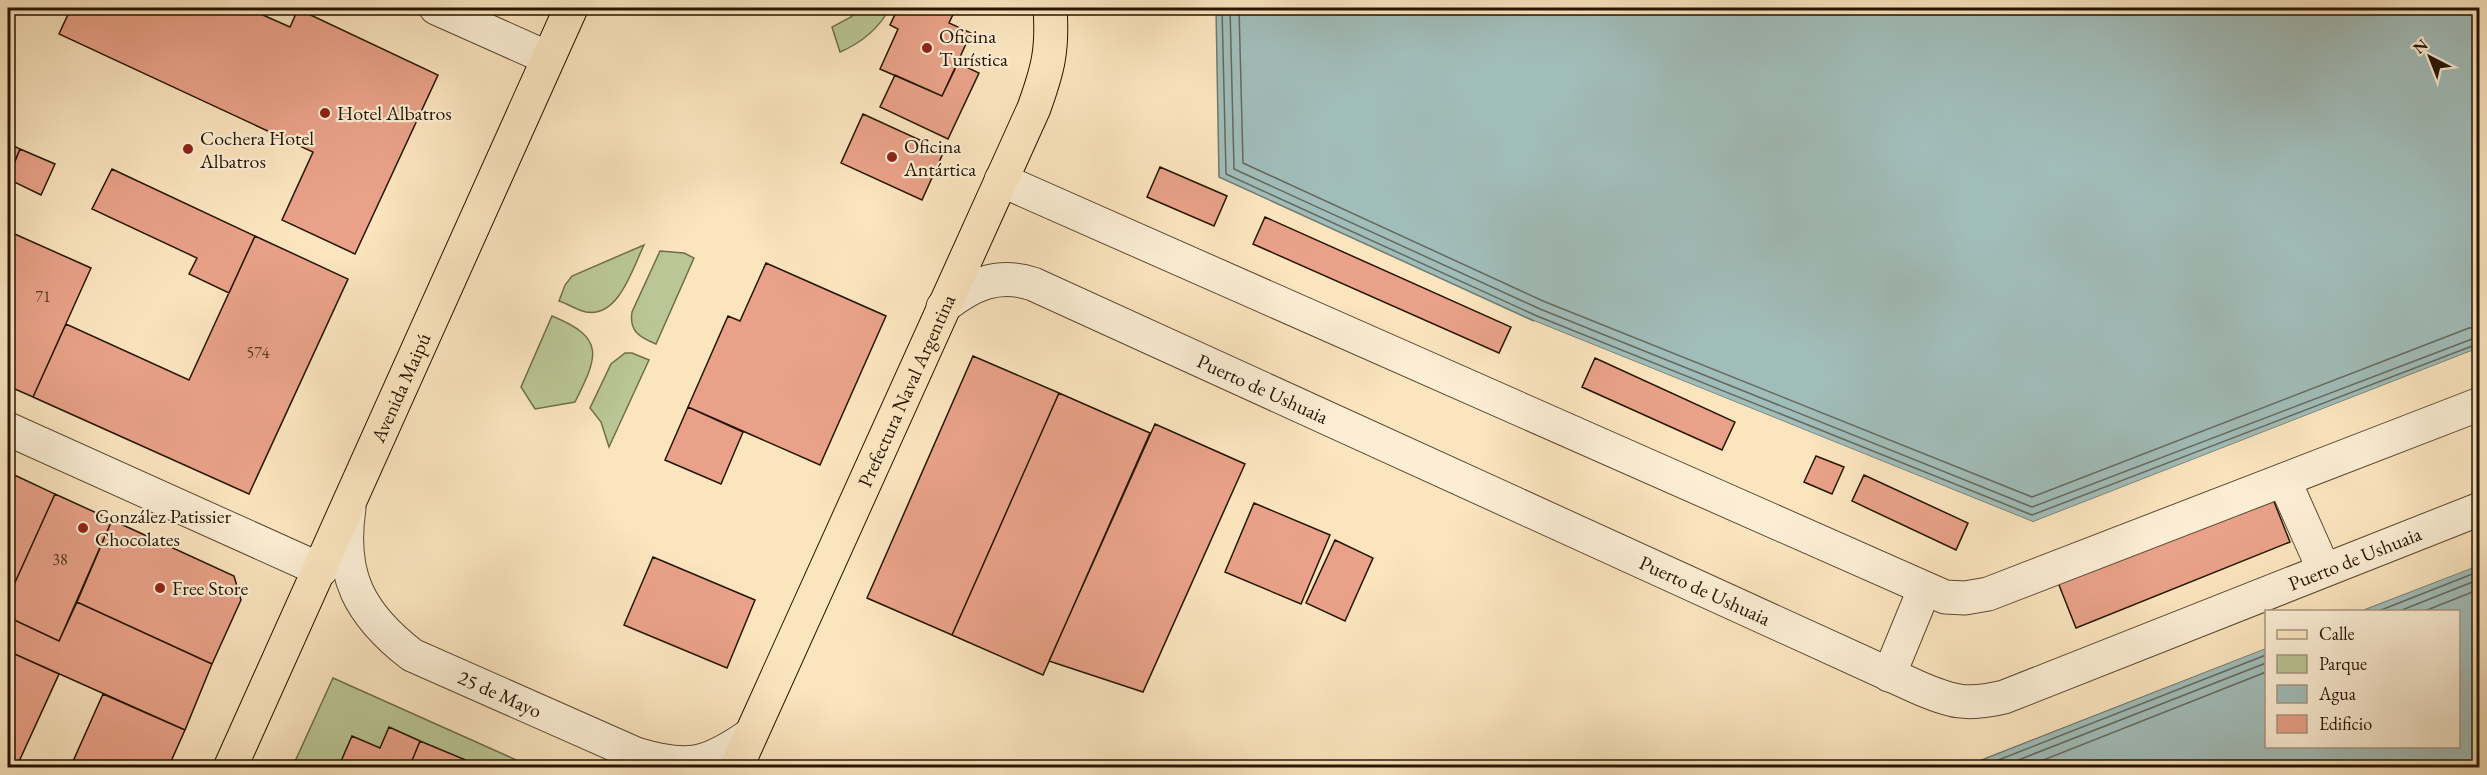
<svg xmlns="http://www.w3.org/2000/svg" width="2487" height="775" font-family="'EB Garamond',serif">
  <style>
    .green { fill: #bac695; stroke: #706e4a; stroke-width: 1.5 }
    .water { fill: #a1bdba; stroke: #6f7a70; stroke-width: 1.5 }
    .pier { fill: #fbe5bf }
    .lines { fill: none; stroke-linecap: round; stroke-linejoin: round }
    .shore { stroke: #63695d; stroke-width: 1.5 }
    .building { fill: #e9a289; stroke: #251500; stroke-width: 1.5 }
    .minor-casing { stroke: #5a4930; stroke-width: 35 }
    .major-casing { stroke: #251500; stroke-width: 35 }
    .minor { stroke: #fceed5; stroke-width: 33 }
    .major { stroke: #fbe5bf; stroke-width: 33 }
    .poi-dot { fill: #8f2418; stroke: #fceed5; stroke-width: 2 }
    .labels { text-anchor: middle; stroke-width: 4.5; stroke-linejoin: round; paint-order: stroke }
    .number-label { font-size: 16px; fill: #563822 }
    .poi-label { font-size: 20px; fill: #251500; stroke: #fceed5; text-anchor: start }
    .street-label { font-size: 20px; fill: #251500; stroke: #fceed5 }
  </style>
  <rect width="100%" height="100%" fill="#fbe5bf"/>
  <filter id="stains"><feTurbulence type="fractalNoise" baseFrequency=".00333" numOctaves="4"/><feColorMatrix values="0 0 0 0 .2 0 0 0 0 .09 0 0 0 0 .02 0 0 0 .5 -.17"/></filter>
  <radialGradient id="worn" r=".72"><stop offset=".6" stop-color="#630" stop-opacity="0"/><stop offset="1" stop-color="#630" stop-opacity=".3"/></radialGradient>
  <path class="green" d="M 861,8 L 890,8 C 879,28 861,43 840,52 L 832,27 L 851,17 Z
    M 644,245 C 633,267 619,318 586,312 C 577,310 568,304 559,301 L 565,285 L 572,276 Z
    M 660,251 L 684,253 L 694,258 L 656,344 C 639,337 629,331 632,312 Z
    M 552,316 C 606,338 598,356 575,402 L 535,409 L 521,387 Z
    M 625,353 L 632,353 L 649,360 L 609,447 L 601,422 L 590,408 L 611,364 Z
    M 333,678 L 532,767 L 292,768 Z"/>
  <path class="water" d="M 1216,8 L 2479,8 L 2479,348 L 2033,522 L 1534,321 L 1219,177 Z
    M 2479,565 L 2479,767 L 1961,768 L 2266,648 L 2266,746 L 2458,746 L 2458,612 L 2360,611 Z"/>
  <path class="pier" d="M 1534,321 L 2033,522 L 2479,348 L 2480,352 L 2033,525 L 1533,324 Z
    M 2480,562 L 2479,565 L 2357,612 L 2359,609 Z
    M 2266,645 L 2266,648 L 1958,768 L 1960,765 Z"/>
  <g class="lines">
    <path class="shore" d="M 1222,8 L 1226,174 L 1537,316 L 2032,515 L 2480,343
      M 1230,8 L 1234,169 L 1540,309 L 2032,507 L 2480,336
      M 1239,8 L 1243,163 L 1543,301 L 2032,497 L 2469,328 L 2480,327
      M 2376,612 L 2480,571
      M 2397,612 L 2480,579
      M 2422,612 L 2480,589
      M 1978,768 L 2266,655
      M 1998,768 L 2266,663
      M 2023,768 L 2266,672"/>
  </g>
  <path class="building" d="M 71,8 L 247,8 L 290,27 L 298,9 L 438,75 L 355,254 L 282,220 L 313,152 L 59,34 Z
    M 898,8 L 956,8 L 949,23 L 971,33 L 942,96 L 880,69 L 898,29 L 890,25 Z
    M 958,63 L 979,73 L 948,139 L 880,107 L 895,75 L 942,96 Z
    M 863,114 L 944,151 L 922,200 L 841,163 Z
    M 8,143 L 20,149 L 8,177 Z
    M 20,149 L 55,164 L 41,195 L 8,179 Z
    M 1160,167 L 1227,196 L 1214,226 L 1147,197 Z
    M 112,169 L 255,236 L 229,293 L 189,274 L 197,258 L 92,209 Z
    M 1265,217 L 1511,327 L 1499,353 L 1253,244 Z
    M 8,231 L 91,268 L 33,397 L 8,386 Z
    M 255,236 L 348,279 L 249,494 L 33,397 L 66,324 L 189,380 Z
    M 766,263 L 886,316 L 820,465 L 688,407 L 728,316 L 740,321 Z
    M 973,356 L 1059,393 L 952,635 L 867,598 Z
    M 1595,358 L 1735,422 L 1722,450 L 1582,387 Z
    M 1059,393 L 1150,433 L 1043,675 L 952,635 Z
    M 688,407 L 743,432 L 721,484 L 665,460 Z
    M 1155,424 L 1245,464 L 1143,692 L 1049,661 Z
    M 1816,456 L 1844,467 L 1832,494 L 1804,482 Z
    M 8,472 L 55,494 L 8,598 Z
    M 1864,475 L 1968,523 L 1956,550 L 1852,501 Z
    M 55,494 L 112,520 L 59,641 L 8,617 L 8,598 Z
    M 2271,494 L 2290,542 L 2076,628 L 2057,580 Z
    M 1254,503 L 1330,535 L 1301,604 L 1225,572 Z
    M 112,520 L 234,576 L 241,600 L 212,664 L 77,602 Z
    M 1335,540 L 1373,558 L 1345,621 L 1306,603 Z
    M 653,557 L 755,600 L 727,668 L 624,625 Z
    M 77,602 L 212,664 L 185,730 L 8,651 L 8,617 L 59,641 Z
    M 8,651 L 59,674 L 16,768 L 8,768 Z
    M 103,694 L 185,730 L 168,768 L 70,768 Z
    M 389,727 L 420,741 L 409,768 L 338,768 L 352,736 L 380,748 Z
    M 420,741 L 480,766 L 409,768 Z"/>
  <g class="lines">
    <defs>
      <g id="minor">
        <path d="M 436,8 L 548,58"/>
        <path d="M 1001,180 L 1945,597 L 1965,598 L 1988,594 L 2480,404"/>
        <path id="s1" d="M 943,307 C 971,285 997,272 1033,284 L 1917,687 C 1951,702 1967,706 2004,697 L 2480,509"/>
        <path d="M 8,429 L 321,570"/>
        <path d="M 2284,480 L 2324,570"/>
        <path id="s2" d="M 349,508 C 339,575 359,614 412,655 L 636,754 C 688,770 707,765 750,735"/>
        <path d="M 1889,675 L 1924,590"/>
      </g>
      <g id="major">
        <path id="s3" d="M 230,768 L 571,8"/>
        <path id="s4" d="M 736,768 L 1034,108 C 1048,69 1053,50 1050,8"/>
      </g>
    </defs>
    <use href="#minor" class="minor-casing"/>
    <use href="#major" class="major-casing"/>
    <use href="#minor" class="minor"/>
    <use href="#major" class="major"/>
  </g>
  <g class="poi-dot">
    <circle cx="927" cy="48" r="6"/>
    <circle cx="325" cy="113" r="6"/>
    <circle cx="188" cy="149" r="6"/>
    <circle cx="892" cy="157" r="6"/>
    <circle cx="83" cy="528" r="6"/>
    <circle cx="160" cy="588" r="6"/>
  </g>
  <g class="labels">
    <g class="number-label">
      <text x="43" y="302">71</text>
      <text x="258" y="358">574</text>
      <text x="60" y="565">38</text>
    </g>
    <g class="poi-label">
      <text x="939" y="43">Oficina<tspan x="939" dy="23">Turística</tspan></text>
      <text x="337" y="120">Hotel Albatros</text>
      <text x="200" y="145">Cochera Hotel<tspan x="200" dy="23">Albatros</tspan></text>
      <text x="904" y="153">Oficina<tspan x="904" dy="23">Antártica</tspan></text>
      <text x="95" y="523">González Patissier<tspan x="95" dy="23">Chocolates</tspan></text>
      <text x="172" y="595">Free Store</text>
    </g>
    <g class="street-label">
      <text dy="7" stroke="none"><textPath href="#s3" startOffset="417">Avenida Maipú</textPath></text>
      <text dy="7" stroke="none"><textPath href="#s1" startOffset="350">Puerto de Ushuaia</textPath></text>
      <text dy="7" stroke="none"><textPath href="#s4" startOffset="414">Prefectura Naval Argentina</textPath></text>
      <text dy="7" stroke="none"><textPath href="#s1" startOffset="1536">Puerto de Ushuaia</textPath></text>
      <text dy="7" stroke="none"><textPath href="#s1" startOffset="836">Puerto de Ushuaia</textPath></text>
      <text dy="7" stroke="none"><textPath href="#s2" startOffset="266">25 de Mayo</textPath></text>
    </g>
  </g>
  <rect width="2487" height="775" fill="none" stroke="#fbe5bf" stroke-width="30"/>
  <rect x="9" y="9" width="2469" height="757" fill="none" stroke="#251500" stroke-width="3"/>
  <rect x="15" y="15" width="2457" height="745" fill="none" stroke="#251500" stroke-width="1.5"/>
  <rect x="2265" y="610" width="195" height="138" fill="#fceed5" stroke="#a69780" stroke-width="1.5"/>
  <rect x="2277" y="630" width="30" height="9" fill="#fbe5bf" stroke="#a69780" stroke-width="1.5"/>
  <text x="2319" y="640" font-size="18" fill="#251500">Calle</text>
  <rect x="2277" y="655" width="30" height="18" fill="#bac695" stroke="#a69780" stroke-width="1.5"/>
  <text x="2319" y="670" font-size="18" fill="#251500">Parque</text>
  <rect x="2277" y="685" width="30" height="18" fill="#a1bdba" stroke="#a69780" stroke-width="1.5"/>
  <text x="2319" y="700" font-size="18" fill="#251500">Agua</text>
  <rect x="2277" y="715" width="30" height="18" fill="#e9a289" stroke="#a69780" stroke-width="1.5"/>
  <text x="2319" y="730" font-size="18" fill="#251500">Edificio</text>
  <g transform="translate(2430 57) rotate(318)" stroke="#fceed5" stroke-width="4.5" paint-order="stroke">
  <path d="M0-4.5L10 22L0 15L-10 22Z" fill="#251500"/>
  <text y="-9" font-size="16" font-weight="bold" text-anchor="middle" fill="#251500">N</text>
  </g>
  <rect width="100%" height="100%" filter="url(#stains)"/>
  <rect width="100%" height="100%" fill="url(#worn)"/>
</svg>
